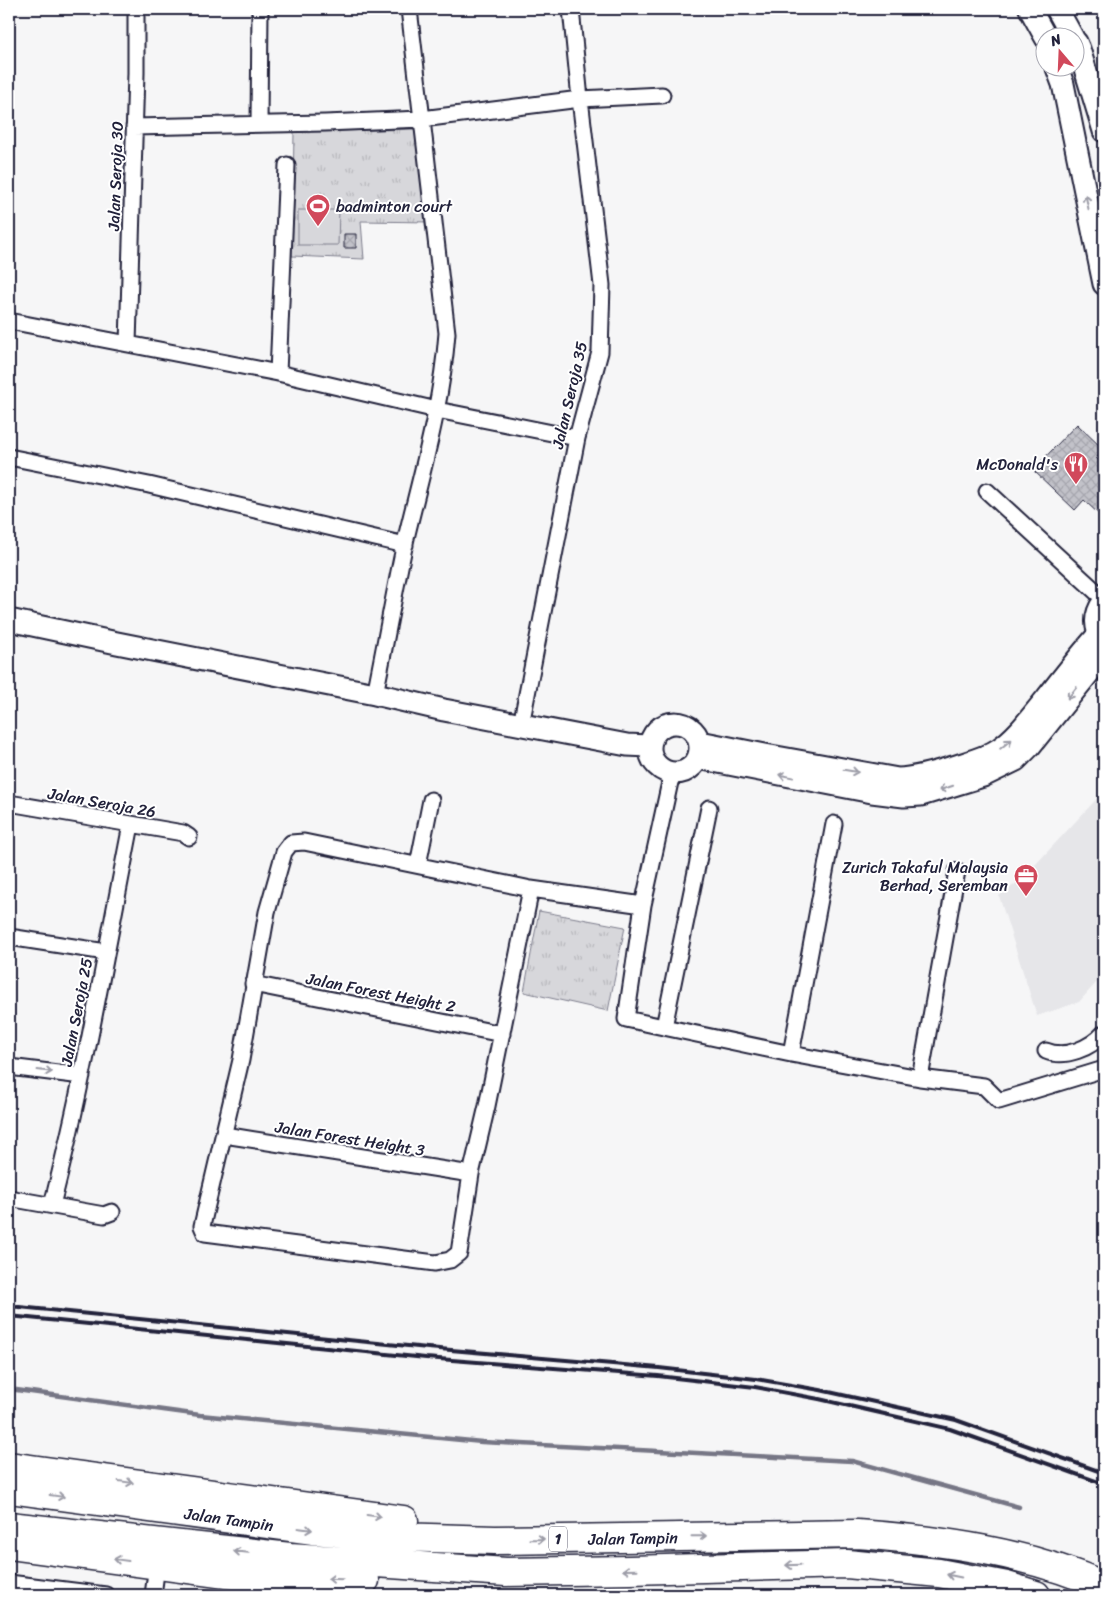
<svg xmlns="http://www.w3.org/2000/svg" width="1113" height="1604" font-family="Sriracha,sans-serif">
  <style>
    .built { fill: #e6e6e9 }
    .grass { fill: url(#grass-tufts); stroke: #7c7c8b }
    .pitch { fill: #d7d7db; stroke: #7c7c8b }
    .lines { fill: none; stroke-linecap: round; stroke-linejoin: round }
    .stream { stroke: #767685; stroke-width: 4.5 }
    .building { fill: url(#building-cross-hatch); stroke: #22223b }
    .street-casing { stroke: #22223b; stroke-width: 19 }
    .secondary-casing { stroke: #22223b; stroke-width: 25 }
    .highway-casing { stroke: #22223b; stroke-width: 31 }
    .street { stroke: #fff; stroke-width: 15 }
    .secondary { stroke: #fff; stroke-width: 21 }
    .highway { stroke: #fff; stroke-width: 28 }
    .rail { stroke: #22223b; stroke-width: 4 }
    .oneway { stroke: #9c9ca7 }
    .labels { text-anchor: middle; stroke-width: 4; stroke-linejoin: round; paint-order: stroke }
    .shield { fill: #fff; stroke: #646476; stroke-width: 1 }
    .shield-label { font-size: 15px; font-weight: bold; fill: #22223b }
    .street-label { font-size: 16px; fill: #22223b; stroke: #fff }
    .poi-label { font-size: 16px; fill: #22223b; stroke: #fff; text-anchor: end }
  </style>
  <defs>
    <pattern id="grass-tufts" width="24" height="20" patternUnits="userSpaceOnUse" patternTransform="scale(1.25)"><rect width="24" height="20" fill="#d7d7db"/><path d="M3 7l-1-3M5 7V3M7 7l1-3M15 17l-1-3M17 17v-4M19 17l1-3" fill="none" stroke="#b8b8bd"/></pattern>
    <pattern id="building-cross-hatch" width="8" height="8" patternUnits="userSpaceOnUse" patternTransform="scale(1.25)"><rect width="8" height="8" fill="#c2c2c9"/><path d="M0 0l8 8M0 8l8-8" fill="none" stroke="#a6a6ae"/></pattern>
  </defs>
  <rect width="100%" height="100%" fill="#f6f6f7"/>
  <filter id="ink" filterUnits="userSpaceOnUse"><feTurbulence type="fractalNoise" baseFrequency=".02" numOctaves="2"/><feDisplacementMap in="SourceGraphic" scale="10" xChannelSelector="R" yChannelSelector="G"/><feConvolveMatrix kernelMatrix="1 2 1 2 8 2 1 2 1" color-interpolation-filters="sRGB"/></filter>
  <g filter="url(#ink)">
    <path class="built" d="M 1104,791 L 1104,974 L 1079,1002 L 1037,1016 L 999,896 L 1022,879 Z"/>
    <path class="grass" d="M 420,129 L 431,222 L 361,221 L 364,259 L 292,256 L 294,132 Z
      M 539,911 L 625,927 L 608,1011 L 524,992 Z"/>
    <path class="pitch" d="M 298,210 L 339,210 L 338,245 L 298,245 Z"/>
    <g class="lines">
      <path class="stream" d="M 9,1389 L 200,1415 L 482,1442 L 852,1461 L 1019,1507"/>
    </g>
    <path class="building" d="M 344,234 L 356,234 L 356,248 L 344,248 Z
      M 1077,424 L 1104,450 L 1096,458 L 1104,465 L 1104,519 L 1084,500 L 1075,510 L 1033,470 Z"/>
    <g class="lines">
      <defs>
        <path id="street" d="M 259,124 L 260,9
          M 134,127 L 325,123 L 422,119 L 580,99 L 662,95
          M 9,321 L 278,373 L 437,410 L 577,438
          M 128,344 L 136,73 L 136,9
          M 278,373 L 287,165
          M 9,457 L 149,485 L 405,545
          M 987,491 L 1104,599
          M 375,694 C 386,641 395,587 407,534 C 423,468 442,402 447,333 L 409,9
          M 521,725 L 577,438 L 600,352 L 602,285 L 580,99 L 571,9
          M 672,773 L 643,905 L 626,1019 L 791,1054 L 920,1078 L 984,1086 L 999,1101 L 1104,1069
          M 9,803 L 183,833 L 189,837
          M 418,865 L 431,800
          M 531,889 L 487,1106 L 471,1174 L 459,1253 L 450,1260 L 435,1263 L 205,1233 L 202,1226 L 241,1060 L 267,912 L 284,852 L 291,843 L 304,842 L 531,889 L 643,905
          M 9,937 L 106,952
          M 253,984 L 502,1034
          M 664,1027 L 709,808
          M 1046,1051 C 1065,1059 1091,1048 1104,1033
          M 791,1054 L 834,824
          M 9,1067 L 82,1076
          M 920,1078 L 957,871
          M 224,1135 L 471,1174
          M 9,1198 L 104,1215 L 112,1212
          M 52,1205 C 84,1080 106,952 131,825
          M 9,1583 L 106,1595
          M 153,1595 L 157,1565"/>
        <path id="secondary" d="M 1030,9 L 1046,38
          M 1057,9 L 1073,38
          M 1076,42 L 1079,49 L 1104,131
          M 1057,68 L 1063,84 L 1104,284
          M 1104,601 C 1094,615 1094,628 1104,642
          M 9,620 L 117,643 L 375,694 L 444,710 L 627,745 L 649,746
          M650 748a25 25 0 1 1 50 0a25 25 0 1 1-50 0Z
          M 700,742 L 765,755 L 898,779 C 917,778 934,773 953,767 C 968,762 986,758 999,749 C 1018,736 1031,717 1046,699 C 1063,677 1080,655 1099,634
          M 698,758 L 872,792 L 904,796 L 921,795 L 983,776 L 1016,760 L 1030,746 L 1096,664 L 1104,657"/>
        <path id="highway" d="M 9,1466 L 404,1520
          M 9,1489 L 312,1530 L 398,1537 L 495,1540 L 857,1534 C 940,1540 1028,1552 1104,1586
          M 9,1526 L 290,1557 L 506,1572 L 630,1570 L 847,1564 L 939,1573 L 1007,1586 L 1036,1595
          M 9,1545 L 239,1576 L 365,1580"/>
      </defs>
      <use href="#street" class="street-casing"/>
      <use href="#secondary" class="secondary-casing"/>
      <use href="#highway" class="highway-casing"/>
      <use href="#street" class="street"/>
      <use href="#secondary" class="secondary"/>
      <use href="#highway" class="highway"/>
      <path class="rail" d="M 9,1306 L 428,1348 L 659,1368 L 756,1379 L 820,1390 L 956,1420 L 1104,1473
        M 9,1316 L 426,1358 L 658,1376 L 755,1387 L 819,1399 L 950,1429 L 1104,1484"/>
    </g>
    <defs><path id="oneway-shaft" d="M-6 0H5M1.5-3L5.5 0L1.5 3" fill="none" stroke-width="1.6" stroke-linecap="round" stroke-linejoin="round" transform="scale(1.25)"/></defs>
    <g class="oneway">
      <use href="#oneway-shaft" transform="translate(1087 202) rotate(-102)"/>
      <use href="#oneway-shaft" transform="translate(1072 693) rotate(128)"/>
      <use href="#oneway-shaft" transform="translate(1006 744) rotate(-39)"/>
      <use href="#oneway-shaft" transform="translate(851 771) rotate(10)"/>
      <use href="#oneway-shaft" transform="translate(786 776) rotate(-169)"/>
      <use href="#oneway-shaft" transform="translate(946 788) rotate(162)"/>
      <use href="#oneway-shaft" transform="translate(45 1071) rotate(7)"/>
      <use href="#oneway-shaft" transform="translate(126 1482) rotate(8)"/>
      <use href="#oneway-shaft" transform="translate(57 1496) rotate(8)"/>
      <use href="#oneway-shaft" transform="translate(374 1516) rotate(8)"/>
      <use href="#oneway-shaft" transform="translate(305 1529) rotate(7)"/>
      <use href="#oneway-shaft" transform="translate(699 1536) rotate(-1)"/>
      <use href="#oneway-shaft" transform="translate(537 1539) rotate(-1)"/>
      <use href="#oneway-shaft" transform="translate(241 1552) rotate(-174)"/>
      <use href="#oneway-shaft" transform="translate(121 1560) rotate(-172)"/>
      <use href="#oneway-shaft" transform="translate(793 1565) rotate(178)"/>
      <use href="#oneway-shaft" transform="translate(630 1570) rotate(179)"/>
      <use href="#oneway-shaft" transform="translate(954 1576) rotate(-169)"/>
      <use href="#oneway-shaft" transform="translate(335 1579) rotate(-178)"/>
    </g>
  </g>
  <defs>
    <symbol id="stadium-pin" viewBox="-11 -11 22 30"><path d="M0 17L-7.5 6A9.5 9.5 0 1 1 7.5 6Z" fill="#d1495b" stroke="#fff"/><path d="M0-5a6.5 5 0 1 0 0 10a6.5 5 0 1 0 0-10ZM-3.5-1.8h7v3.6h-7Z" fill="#fff"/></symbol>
    <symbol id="restaurant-pin" viewBox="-11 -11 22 30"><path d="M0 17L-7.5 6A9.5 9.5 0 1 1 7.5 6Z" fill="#d1495b" stroke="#fff"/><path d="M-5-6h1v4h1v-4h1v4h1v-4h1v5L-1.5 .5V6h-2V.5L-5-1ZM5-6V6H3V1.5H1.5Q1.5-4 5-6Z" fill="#fff"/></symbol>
    <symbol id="office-pin" viewBox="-11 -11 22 30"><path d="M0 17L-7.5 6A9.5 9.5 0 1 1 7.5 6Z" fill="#d1495b" stroke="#fff"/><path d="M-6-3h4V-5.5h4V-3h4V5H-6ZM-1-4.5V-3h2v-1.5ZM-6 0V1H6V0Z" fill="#fff"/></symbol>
  </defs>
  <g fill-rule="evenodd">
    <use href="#stadium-pin" x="304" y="192" width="28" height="38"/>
    <use href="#restaurant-pin" x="1062" y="450" width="28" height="38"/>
    <use href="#office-pin" x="1012" y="862" width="28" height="38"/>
  </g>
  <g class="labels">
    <rect class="shield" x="549" y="1526.5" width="18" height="25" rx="4"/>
    <g class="shield-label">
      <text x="558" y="1544">1</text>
    </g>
    <g class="street-label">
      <text transform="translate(115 176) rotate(-88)" y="6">Jalan Seroja 30</text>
      <text transform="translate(569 395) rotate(-77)" y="6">Jalan Seroja 35</text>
      <text transform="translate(102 802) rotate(10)" y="6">Jalan Seroja 26</text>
      <text transform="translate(381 992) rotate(11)" y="6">Jalan Forest Height 2</text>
      <text transform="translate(76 1012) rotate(-79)" y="6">Jalan Seroja 25</text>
      <text transform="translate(350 1138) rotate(9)" y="6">Jalan Forest Height 3</text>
      <text transform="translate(229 1519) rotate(8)" y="6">Jalan Tampin</text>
      <text transform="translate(633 1538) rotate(-1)" y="6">Jalan Tampin</text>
    </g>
    <g class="poi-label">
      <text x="336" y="212" text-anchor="start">badminton court</text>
      <text x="1058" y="470">McDonald's</text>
      <text x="1008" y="873">Zurich Takaful Malaysia<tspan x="1008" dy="18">Berhad, Seremban</tspan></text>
    </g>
  </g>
  <rect width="1113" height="1604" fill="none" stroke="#fff" stroke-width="30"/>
  <rect x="15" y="15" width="1083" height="1574" fill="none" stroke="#22223b" stroke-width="2" filter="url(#ink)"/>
  <g transform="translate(1060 52) rotate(341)"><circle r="24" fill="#ffffff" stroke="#a7a7b1"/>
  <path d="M0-4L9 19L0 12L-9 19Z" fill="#d1495b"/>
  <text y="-8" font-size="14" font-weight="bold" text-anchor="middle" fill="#22223b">N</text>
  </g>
</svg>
